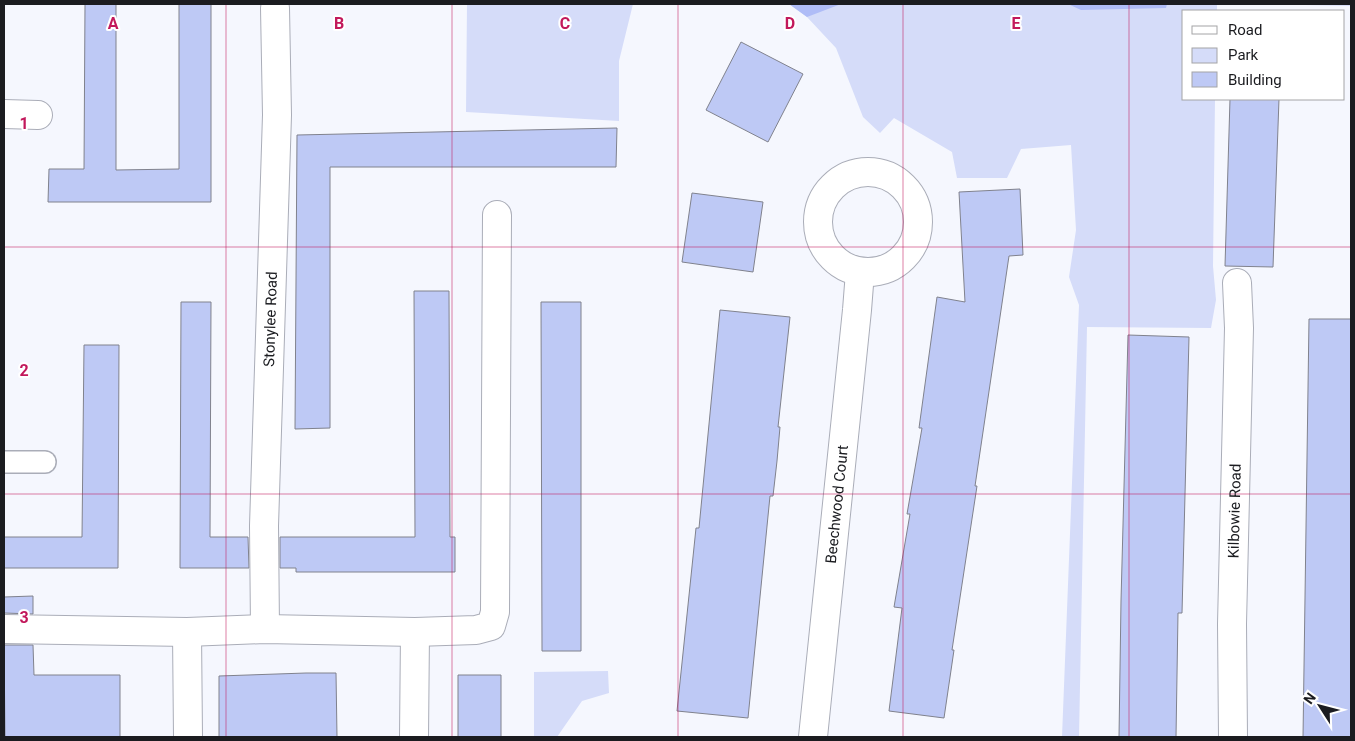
<svg xmlns="http://www.w3.org/2000/svg" width="1355" height="741" font-family="Roboto,sans-serif">
  <style>
    .green { fill: #d5dcf9 }
    .forest { fill: #afbcf7 }
    .building { fill: #bec9f5; stroke: #80828d }
    .lines { fill: none; stroke-linecap: round; stroke-linejoin: round }
    .service-casing { stroke: #aaadb8; stroke-width: 24 }
    .minor-casing { stroke: #aaadb8; stroke-width: 30 }
    .service { stroke: #fff; stroke-width: 21 }
    .minor { stroke: #fff; stroke-width: 28 }
    .grid { fill: none; stroke: #c2185b; stroke-width: 1; stroke-opacity: 0.55 }
    .labels { text-anchor: middle; stroke-width: 4; stroke-linejoin: round; paint-order: stroke }
    .street-label { font-size: 15px; fill: #1b1c20; stroke: #fff }
    .grid-label { font-size: 16px; text-anchor: middle; font-weight: bold; fill: #c2185b; stroke: #fff; stroke-width: 4; stroke-linejoin: round; paint-order: stroke }
  </style>
  <rect width="100%" height="100%" fill="#f5f7fe"/>
  <path class="green" d="M 467,4 L 633,4 L 619,61 L 619,121 L 466,112 Z
    M 789,4 L 1217,4 L 1217,11 L 1184,11 L 1184,99 L 1215,99 L 1213,266 L 1216,300 L 1211,328 L 1087,327 L 1079,737 L 1062,737 L 1079,305 L 1069,277 L 1076,230 L 1071,145 L 1021,149 L 1007,178 L 957,178 L 952,152 L 894,118 L 880,133 L 863,117 L 836,48 L 807,17 Z
    M 1253,4 L 1351,4 L 1351,6 Z
    M 608,671 L 609,693 L 582,701 L 557,737 L 534,737 L 534,672 Z"/>
  <path class="forest" d="M 789,4 L 841,4 L 807,17 Z
    M 1068,4 L 1167,4 L 1166,8 L 1081,10 Z"/>
  <path class="building" d="M 85,4 L 116,4 L 116,170 L 179,169 L 179,4 L 211,4 L 211,202 L 48,202 L 49,169 L 84,169 Z
    M 741,42 L 803,74 L 768,142 L 706,110 Z
    M 1230,99 L 1279,99 L 1273,267 L 1225,266 Z
    M 617,128 L 616,167 L 330,167 L 330,428 L 295,429 L 297,135 Z
    M 1020,189 L 1023,255 L 1009,256 L 975,486 L 977,486 L 952,650 L 954,650 L 944,718 L 889,711 L 902,608 L 894,607 L 910,514 L 907,514 L 922,428 L 919,428 L 937,297 L 965,302 L 959,192 Z
    M 692,193 L 763,202 L 753,272 L 682,262 Z
    M 414,291 L 449,291 L 450,537 L 455,537 L 455,572 L 296,572 L 296,568 L 280,568 L 280,537 L 415,537 Z
    M 181,302 L 211,302 L 210,537 L 248,537 L 249,568 L 180,568 Z
    M 541,302 L 581,302 L 581,651 L 542,651 Z
    M 720,310 L 790,317 L 778,427 L 780,427 L 777,461 L 773,496 L 770,496 L 748,718 L 677,711 L 696,528 L 699,528 Z
    M 1309,319 L 1351,319 L 1351,737 L 1303,737 Z
    M 1128,335 L 1189,337 L 1182,613 L 1178,613 L 1176,737 L 1119,737 L 1121,601 Z
    M 84,345 L 119,345 L 118,568 L 4,568 L 4,537 L 82,537 Z
    M 33,596 L 33,614 L 4,613 L 4,597 Z
    M 4,645 L 33,645 L 34,675 L 120,675 L 120,737 L 5,737 Z
    M 306,673 L 336,673 L 337,737 L 219,737 L 219,676 Z
    M 458,675 L 501,675 L 501,737 L 458,737 Z"/>
  <g class="lines">
    <defs>
      <path id="service" d="M 4,462 L 45,462"/>
      <g id="minor">
        <path d="M 4,114 L 38,115"/>
        <circle cx="868" cy="222" r="50"/>
        <path d="M 4,629 L 187,632 L 265,629 L 415,632 L 476,630 L 491,626 L 495,612 L 497,215"/>
        <path id="s1" d="M 265,629 L 264,526 L 277,115 L 275,8"/>
        <path d="M 187,632 L 188,737"/>
        <path d="M 414,737 L 415,632"/>
        <path id="s2" d="M 813,737 L 857,310 L 860,272"/>
        <path id="s3" d="M 1233,737 L 1232,624 L 1239,328 L 1237,283"/>
      </g>
    </defs>
    <use href="#service" class="service-casing"/>
    <use href="#minor" class="minor-casing"/>
    <use href="#service" class="service"/>
    <use href="#minor" class="minor"/>
  </g>
  <path class="grid" d="M 226,4 L 226,737M 452,4 L 452,737M 678,4 L 678,737M 903,4 L 903,737M 1129,4 L 1129,737M 4,247 L 1351,247M 4,494 L 1351,494"/>
  <g class="labels">
    <g class="street-label">
      <text dy="5" stroke="none"><textPath href="#s1" startOffset="310">Stonylee Road</textPath></text>
      <text dy="5" stroke="none"><textPath href="#s2" startOffset="234">Beechwood Court</textPath></text>
      <text dy="5" stroke="none"><textPath href="#s3" startOffset="226">Kilbowie Road</textPath></text>
    </g>
  </g>
  <g class="grid-label">
    <text x="113" y="29">A</text>
    <text x="339" y="29">B</text>
    <text x="565" y="29">C</text>
    <text x="790" y="29">D</text>
    <text x="1016" y="29">E</text>
    <text x="24" y="129">1</text>
    <text x="24" y="376">2</text>
    <text x="24" y="623">3</text>
  </g>
  <rect width="1355" height="741" fill="none" stroke="#1b1c20" stroke-width="10"/>
  <rect x="1182" y="10" width="162" height="90" fill="#ffffff" stroke="#a4a4a6"/>
  <rect x="1192" y="26" width="25" height="8" fill="#ffffff" stroke="#a4a4a6"/>
  <text x="1228" y="35" font-size="15" fill="#1b1c20">Road</text>
  <rect x="1192" y="48" width="25" height="15" fill="#d5dcf9" stroke="#a4a4a6"/>
  <text x="1228" y="60" font-size="15" fill="#1b1c20">Park</text>
  <rect x="1192" y="72" width="25" height="15" fill="#bec9f5" stroke="#a4a4a6"/>
  <text x="1228" y="85" font-size="15" fill="#1b1c20">Building</text>
  <g transform="translate(1320 706) rotate(306)" stroke="#ffffff" stroke-width="4" paint-order="stroke">
  <path d="M0-4L9 19L0 12L-9 19Z" fill="#1b1c20"/>
  <text y="-8" font-size="14" font-weight="bold" text-anchor="middle" fill="#1b1c20">N</text>
  </g>
</svg>
